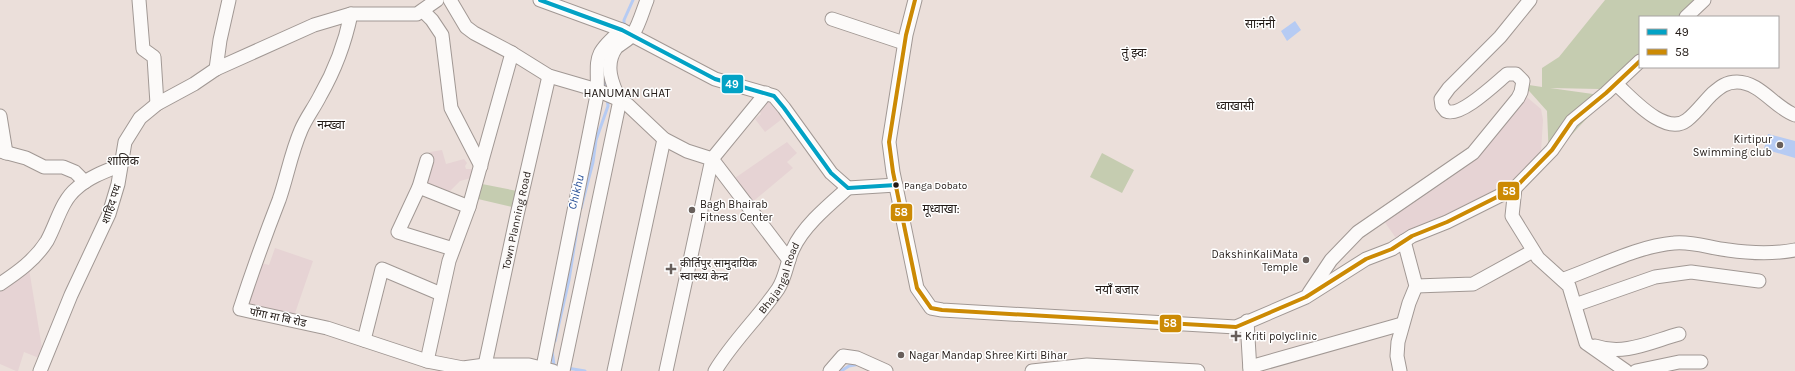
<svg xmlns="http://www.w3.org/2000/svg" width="1795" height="371" font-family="Karla,'Noto Sans Devanagari',sans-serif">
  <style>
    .industrial { fill: #e6d3d4 }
    .green { fill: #c5ccb0 }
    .water { fill: #b6cbf3 }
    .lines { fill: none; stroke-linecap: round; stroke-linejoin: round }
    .stream { stroke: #b6cbf3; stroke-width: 3 }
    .minor-casing { stroke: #a19894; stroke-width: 15 }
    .minor { stroke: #fcfaf9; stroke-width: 13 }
    .bus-1-casing { stroke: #fff; stroke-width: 7 }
    .bus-2-casing { stroke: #fff; stroke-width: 7 }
    .bus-1 { stroke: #02a2c5; stroke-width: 4 }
    .bus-2 { stroke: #cc8a04; stroke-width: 4 }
    .poi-dot { fill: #685f5b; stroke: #fff; stroke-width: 1.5 }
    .bus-dot { fill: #221a16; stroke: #fff; stroke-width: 1.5 }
    .labels { text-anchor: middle; stroke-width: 3; stroke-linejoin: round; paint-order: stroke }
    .bus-label { font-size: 10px; fill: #221a16; stroke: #fff; text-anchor: start }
    .poi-label { font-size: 11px; fill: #221a16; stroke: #fff; text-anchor: start }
    .street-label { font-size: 11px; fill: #221a16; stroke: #fff }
    .neighbourhood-label { font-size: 12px; fill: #221a16; stroke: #fff }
    .water-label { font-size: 12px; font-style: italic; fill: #2b5298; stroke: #fff }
    .line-badge { stroke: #fff; stroke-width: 1.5 }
    .badge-label { font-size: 11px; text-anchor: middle; font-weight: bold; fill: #fff }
  </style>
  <rect width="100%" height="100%" fill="#ebdfda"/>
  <path class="industrial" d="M 1523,94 L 1541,109 L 1543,120 L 1540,168 L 1398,241 L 1384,221 L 1455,168 Z
    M 773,98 L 786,116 L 765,132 L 755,119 L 761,114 L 758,109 Z
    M 787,142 L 797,153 L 787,162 L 793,168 L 750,204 L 735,178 Z
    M 442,150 L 446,164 L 464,159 L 467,163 L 465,166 L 466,169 L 473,169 L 471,178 L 460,181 L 445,196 L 423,187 L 430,152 Z
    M 275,248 L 313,261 L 293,319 L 243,307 L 261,263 L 269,265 Z
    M 29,269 L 44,360 L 24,352 L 18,371 L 16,371 L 0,364 L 0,290 Z"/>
  <path class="green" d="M 1605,0 L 1711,0 L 1693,17 L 1640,17 L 1640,67 L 1609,96 L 1599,89 L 1550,88 L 1600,95 L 1604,100 L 1549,159 L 1547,111 L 1523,84 L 1542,87 L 1542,68 L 1559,57 Z
    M 1102,153 L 1134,170 L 1122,193 L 1090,177 Z
    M 482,184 L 517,191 L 512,207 L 478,199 Z"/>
  <path class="water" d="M 1295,21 L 1301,30 L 1287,41 L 1281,31 Z
    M 1768,134 L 1795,141 L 1795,158 L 1764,149 Z"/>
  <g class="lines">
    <path class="stream" d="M 624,28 L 624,20 L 633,0
      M 603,77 L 607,90
      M 581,208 L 593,162 L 596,140 L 608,106 L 607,98
      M 555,341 L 569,280 L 579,216
      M 552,351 L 554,365 L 561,367
      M 567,368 L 585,371
      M 841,371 L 849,366 L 860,364"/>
    <defs>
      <g id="minor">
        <path d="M 139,0 L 143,49 L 154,57 L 157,104"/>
        <path d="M 450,0 L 466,27 L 474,33 L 512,53"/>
        <path d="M 540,0 L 622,30 L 715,79 L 774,96 L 784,108 L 831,173 L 848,188 L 896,185"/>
        <path d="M 915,0 L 906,35 L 889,142 L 893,172 L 917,288 L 931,308 L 942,310 L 1236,327 L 1306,297 L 1366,259 L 1392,249 L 1412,236 L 1447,222 L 1515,188 L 1552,150 L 1572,121 L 1606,93 L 1640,61"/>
        <path d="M 423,11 L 432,20 L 442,35 L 451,108 L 481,166"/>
        <path d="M 351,14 C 345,43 335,70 320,96 C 314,108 306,118 301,130 C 291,153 287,177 279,200 C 265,236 252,272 240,309 L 327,328 L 427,361 L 463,368 L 485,365 L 529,365 L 553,371"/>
        <path d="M 1686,17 L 1704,0"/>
        <path d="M 832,19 L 904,43"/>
        <path d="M 216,69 L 220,40 L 229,0"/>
        <path d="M 1616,84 C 1631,97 1665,137 1687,120 C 1696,113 1704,102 1712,94 C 1720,87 1726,82 1737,82 C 1760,82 1775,108 1795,115"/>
        <path d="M 766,93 L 712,159 L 789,260"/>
        <path d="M 0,116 L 6,153"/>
        <path d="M 0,151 L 26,158 L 44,167 L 63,167 L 75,172 L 85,182"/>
        <path d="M 427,160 L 419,187 L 469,207"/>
        <path d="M 419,187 L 398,232 L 453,249"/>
        <path d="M 1515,188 L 1512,216 L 1538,258 L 1569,286 L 1586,343 L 1626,371"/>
        <path d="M 1564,279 C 1598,267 1638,246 1674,243 C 1692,241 1710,248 1728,250 C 1749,253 1774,254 1795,250"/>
        <path d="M 0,284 C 18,272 35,260 47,241 C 57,223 61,201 77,188 C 89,177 106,171 121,165"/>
        <path d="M 1416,286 L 1473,284 L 1533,251"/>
        <path d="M 1309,293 L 1331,260 L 1358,232 L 1473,153 L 1518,98 L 1521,92 L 1523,81 L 1516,74 L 1507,74 C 1495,84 1460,118 1446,111 L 1442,106 L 1441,99 L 1449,88 L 1500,37 L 1530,0"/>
        <path d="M 1575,305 L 1655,277 L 1691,272 L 1759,281"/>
        <path d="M 1247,321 L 1250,371"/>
        <path d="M 364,340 L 382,269 L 441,294"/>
        <path d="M 1595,346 C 1624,356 1650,342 1679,334"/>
        <path d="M 427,361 L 449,261 L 469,207 L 512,53 L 549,76 L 597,90 L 620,100 L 628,105 L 664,139 L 687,151 L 712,159 L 666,371"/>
        <path d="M 543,367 L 597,95 C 599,58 590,57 622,30"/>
        <path d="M 1250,367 L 1402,324"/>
        <path id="s1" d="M 492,369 L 485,365 L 517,215 L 549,76"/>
        <path d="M 40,371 L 71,295 L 109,214 L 118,184 L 125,142 L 140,118 L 157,104 L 194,84 L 216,69 L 314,25 L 351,14 L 417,14 L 437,0"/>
        <path d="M 563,371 L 620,100 C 612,84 604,65 616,48 C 621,43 629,40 633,34 C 639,25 643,10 647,0"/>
        <path d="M 614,371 L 664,139"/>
        <path id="s2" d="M 715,371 C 733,341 758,318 778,289 C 786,277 787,261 793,249 C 803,226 830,204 848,188"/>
        <path d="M 830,371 L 843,356 L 857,358 L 886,371"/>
        <path d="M 1032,371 L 1087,365 L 1198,371"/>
        <path d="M 1400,371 L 1397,356 L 1398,342 L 1409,303 L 1416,286 L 1404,241"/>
        <path d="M 1636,371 L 1679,362 L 1701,362"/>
      </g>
    </defs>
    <use href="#minor" class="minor-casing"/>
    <use href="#minor" class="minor"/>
    <defs>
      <path id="bus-1" d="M 540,0 L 622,30 L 715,79 L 774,96 L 784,108 L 831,173 L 848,188 L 896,185"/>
      <path id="bus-2" d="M 915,0 L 906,35 L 889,142 L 893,172 L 917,288 L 931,308 L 942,310 L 1236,327 L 1306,297 L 1366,259 L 1392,249 L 1412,236 L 1447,222 L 1515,188 L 1552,150 L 1572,121 L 1606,93 L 1640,61"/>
    </defs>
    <use href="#bus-1" class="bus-1-casing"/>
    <use href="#bus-2" class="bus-2-casing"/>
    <use href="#bus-1" class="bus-1"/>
    <use href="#bus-2" class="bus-2"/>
  </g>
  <g class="poi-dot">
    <circle cx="1780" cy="145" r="4"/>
    <circle cx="692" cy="210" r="4"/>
    <circle cx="1306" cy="260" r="4"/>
    <path d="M669 263h4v4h4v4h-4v4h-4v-4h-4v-4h4z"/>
    <path d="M1234 330h4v4h4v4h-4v4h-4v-4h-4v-4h4z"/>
    <circle cx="901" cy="355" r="4"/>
  </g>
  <circle class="bus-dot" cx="896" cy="185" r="3.5"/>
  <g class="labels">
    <g class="bus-label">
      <text x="904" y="189">Panga Dobato</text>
    </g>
    <g class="poi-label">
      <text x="1772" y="143" text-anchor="end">Kirtipur<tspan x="1772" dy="13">Swimming club</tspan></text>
      <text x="700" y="208">Bagh Bhairab<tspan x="700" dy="13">Fitness Center</tspan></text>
      <text x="1298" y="258" text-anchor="end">DakshinKaliMata<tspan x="1298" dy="13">Temple</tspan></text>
      <text x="680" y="267">कीर्तिपुर सामुदायिक<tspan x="680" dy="13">स्वास्थ्य केन्द्र</tspan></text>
      <text x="1245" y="340">Kriti polyclinic</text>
      <text x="909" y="359">Nagar Mandap Shree Kirti Bihar</text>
    </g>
    <g class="street-label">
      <text transform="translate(111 204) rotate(-72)" y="4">शाहिद पथ</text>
      <text dy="4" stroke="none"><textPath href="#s1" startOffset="156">Town Planning Road</textPath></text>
      <text dy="4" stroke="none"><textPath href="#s2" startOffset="114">Bhajangal Road</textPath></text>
      <text transform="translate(278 317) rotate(12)" y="4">पाँगा मा बि रोड</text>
    </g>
    <g class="neighbourhood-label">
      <text x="1260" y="28">साःनंनी</text>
      <text x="1134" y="57">तुं झ्वः</text>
      <text x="627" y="97">HANUMAN GHAT</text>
      <text x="1235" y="110">ध्वाखासी</text>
      <text x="331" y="129">नम्ख्वा</text>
      <text x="123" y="165">शालिक</text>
      <text x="941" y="213">मूध्वाखा:</text>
      <text x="1117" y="294">नयाँ बजार</text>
    </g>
    <g class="water-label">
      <text transform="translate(576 192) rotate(-76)" y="4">Chikhu</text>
    </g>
  </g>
  <g class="line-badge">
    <rect x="721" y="74" width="23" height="20" rx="4" fill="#02a2c5"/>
    <rect x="1497" y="181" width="23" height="20" rx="4" fill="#cc8a04"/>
    <rect x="890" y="203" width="23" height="19" rx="4" fill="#cc8a04"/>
    <rect x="1159" y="314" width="23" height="19" rx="4" fill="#cc8a04"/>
  </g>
  <g class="badge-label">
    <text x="732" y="88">49</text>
    <text x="1509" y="195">58</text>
    <text x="901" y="216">58</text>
    <text x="1170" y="327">58</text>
  </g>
  <rect x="1639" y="16" width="140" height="52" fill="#ffffff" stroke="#a7a3a2"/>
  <rect x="1647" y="29" width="20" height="6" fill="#02a2c5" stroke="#a7a3a2"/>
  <text x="1675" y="36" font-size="12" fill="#221a16">49</text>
  <rect x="1647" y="49" width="20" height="6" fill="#cc8a04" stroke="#a7a3a2"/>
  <text x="1675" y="56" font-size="12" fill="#221a16">58</text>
</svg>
